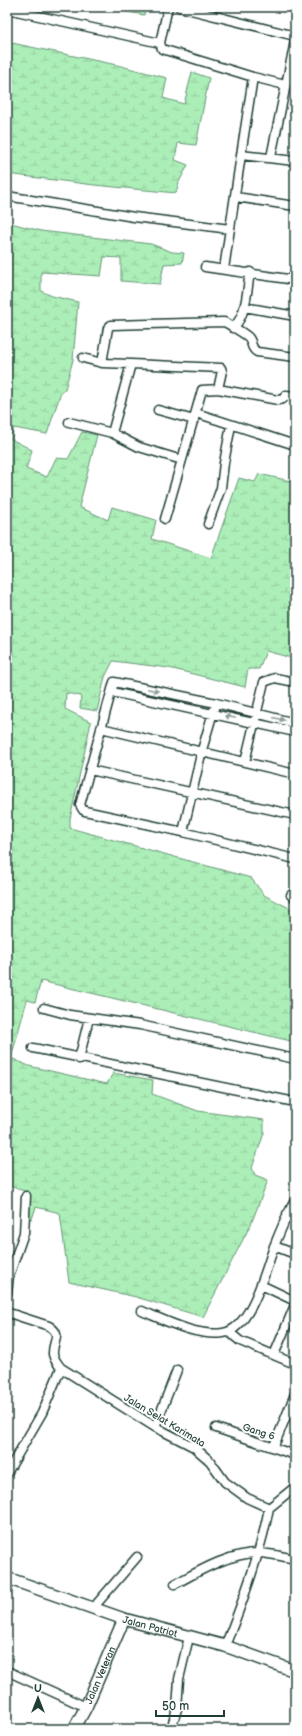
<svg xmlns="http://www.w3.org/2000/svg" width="302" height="1736" font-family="'Balsamiq Sans',sans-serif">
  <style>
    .wetland { fill: url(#wetland-marsh); stroke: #669676 }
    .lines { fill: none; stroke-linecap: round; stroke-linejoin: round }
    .street-casing { stroke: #1f3d34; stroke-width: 11 }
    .secondary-casing { stroke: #1f3d34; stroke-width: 14 }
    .street { stroke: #fff; stroke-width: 8 }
    .secondary { stroke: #fff; stroke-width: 11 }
    .oneway { fill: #8f9e9a }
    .labels { text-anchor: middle; stroke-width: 4; stroke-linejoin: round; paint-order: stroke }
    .street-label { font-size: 10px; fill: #1f3d34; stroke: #fff }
  </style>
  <defs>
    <pattern id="wetland-marsh" width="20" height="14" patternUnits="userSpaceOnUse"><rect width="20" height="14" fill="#aceeb8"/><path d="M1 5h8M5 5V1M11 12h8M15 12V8" fill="none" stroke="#94cd9f"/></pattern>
  </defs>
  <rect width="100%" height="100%" fill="#fff"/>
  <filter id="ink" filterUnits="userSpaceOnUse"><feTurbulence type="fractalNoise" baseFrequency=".025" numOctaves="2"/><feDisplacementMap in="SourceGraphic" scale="8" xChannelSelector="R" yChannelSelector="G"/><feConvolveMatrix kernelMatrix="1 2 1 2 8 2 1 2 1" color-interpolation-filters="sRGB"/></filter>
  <g filter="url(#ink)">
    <path class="wetland" d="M 100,7 L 146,7 L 144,15 Z
      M 7,42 L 117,65 L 167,78 L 163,98 L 184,104 L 192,72 L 209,78 L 196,145 L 178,143 L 175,160 L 188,165 L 179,182 L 176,193 L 94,185 L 7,174 Z
      M 7,222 L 41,231 L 151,244 L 172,252 L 184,253 L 182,263 L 164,264 L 160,284 L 121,281 L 121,258 L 104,257 L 101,276 L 41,272 L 41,291 L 52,296 L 78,302 L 73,360 L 65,389 L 61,392 L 47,434 L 14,428 L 11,439 L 32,450 L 26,469 L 47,477 L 56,458 L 68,459 L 82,432 L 97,435 L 79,507 L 108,520 L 112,507 L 156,520 L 152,539 L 211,558 L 239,478 L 255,482 L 259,474 L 295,482 L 295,659 L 266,651 L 259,669 L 248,669 L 245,687 L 169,668 L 113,661 L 105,677 L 97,711 L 80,708 L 81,696 L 66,693 L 65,709 L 91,722 L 70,819 L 70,828 L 251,878 L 264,895 L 295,911 L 295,1042 L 41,981 L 35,1002 L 27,1000 L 11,1058 L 29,1066 L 107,1084 L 113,1073 L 153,1080 L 152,1094 L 198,1111 L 264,1120 L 264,1133 L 252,1168 L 255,1175 L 268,1180 L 251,1224 L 203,1317 L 136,1297 L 69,1282 L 60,1213 L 36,1207 L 32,1219 L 28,1218 L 30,1193 L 7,1185 Z"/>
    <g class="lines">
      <defs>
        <path id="street" d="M 168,7 L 160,43 L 162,49 L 253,77 L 285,85
          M 179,7 L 295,36
          M 7,9 L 160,43
          M 253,77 L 241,155 L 295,161
          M 271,157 L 295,41
          M 7,196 L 134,217 L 230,229
          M 236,197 L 295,206
          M 205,267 L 295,280
          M 224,269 L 241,155
          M 244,307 L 295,316
          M 233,328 C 247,315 247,289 250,272
          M 83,358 L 102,363 L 108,328 L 111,325 L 224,322 C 227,323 247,335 249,338 C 253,343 250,348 257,352 L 295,357
          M 102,363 L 131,364
          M 158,410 L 194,420
          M 196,413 L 295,445
          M 69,422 L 112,433 L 139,447 L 182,460
          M 112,433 L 131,364 L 221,368 L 222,371 L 218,389
          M 165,519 L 202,390 L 218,389 L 278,400 L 283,399 L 286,395 L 295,396
          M 208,524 L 221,488 L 224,463 L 231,425
          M 112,692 L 295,732
          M 295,723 L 216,703 L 114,682 L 80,805 L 83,810 L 85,811 L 183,832 L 295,859
          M 101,728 L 295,774
          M 245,762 L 264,682 L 275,678 L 295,682
          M 90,770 L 295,815
          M 183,832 L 202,750 L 214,709
          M 291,895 L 295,897
          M 44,1008 L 70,1015 L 140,1025 L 295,1059
          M 33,1048 L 295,1102
          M 79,1059 L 89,1018
          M 287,1214 L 295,1217
          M 274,1246 L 295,1254
          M 7,1275 L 9,1276 L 7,1294
          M 9,1276 L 24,1233 L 26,1196
          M 261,1285 L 295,1301
          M 7,1311 L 9,1313 L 49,1326 C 63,1335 52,1341 53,1354 C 54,1360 58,1364 61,1368 L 155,1427 L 194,1447 L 210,1461 L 225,1482 L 247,1498 L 269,1508 C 260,1555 243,1602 225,1646
          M 142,1311 C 166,1321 198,1337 223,1333 C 252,1329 266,1267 275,1244 C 281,1229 287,1215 295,1200
          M 229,1332 L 240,1341 L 295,1364
          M 274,1355 L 295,1305
          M 155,1427 L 177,1370
          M 216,1428 L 295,1455
          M 274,1446 L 295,1394
          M 7,1473 L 42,1413 L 61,1368
          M 269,1508 L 295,1487
          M 175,1584 C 199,1571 230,1553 258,1553 C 270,1553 283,1557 295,1559
          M 94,1607 L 137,1557
          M 7,1671 L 86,1707
          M 171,1729 L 177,1709 L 179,1679 L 189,1637"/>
        <g id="secondary">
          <path id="s1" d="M 7,1578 L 124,1619 L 225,1646 L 295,1671"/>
          <path id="s2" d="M 74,1729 L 86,1707 L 124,1619"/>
        </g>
      </defs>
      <use href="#street" class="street-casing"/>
      <use href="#secondary" class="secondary-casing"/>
      <use href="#street" class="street"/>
      <use href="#secondary" class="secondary"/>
    </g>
    <defs><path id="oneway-solid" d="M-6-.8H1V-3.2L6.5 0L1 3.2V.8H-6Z"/></defs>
    <g class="oneway">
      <use href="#oneway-solid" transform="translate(153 690) rotate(12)"/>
      <use href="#oneway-solid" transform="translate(230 717) rotate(-168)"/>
      <use href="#oneway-solid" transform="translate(279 719) rotate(14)"/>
    </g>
  </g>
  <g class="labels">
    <g class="street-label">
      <text transform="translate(165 1420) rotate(31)" y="4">Jalan Selat Karimata</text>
      <text transform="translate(259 1431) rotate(18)" y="4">Gang 6</text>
      <text dy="4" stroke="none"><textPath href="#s1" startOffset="151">Jalan Patriot</textPath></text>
      <text dy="4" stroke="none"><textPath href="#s2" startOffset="60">Jalan Veteran</textPath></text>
    </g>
  </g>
  <rect width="302" height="1736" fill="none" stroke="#fff" stroke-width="24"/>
  <rect x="12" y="12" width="278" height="1712" fill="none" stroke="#1f3d34" stroke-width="1.5" filter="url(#ink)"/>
  <g transform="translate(38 1698)" stroke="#ffffff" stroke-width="3" paint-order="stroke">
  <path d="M0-3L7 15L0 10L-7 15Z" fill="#1f3d34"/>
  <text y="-6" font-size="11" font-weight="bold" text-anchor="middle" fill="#1f3d34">U</text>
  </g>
  <path d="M156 1710v6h68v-6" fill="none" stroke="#1f3d34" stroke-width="2"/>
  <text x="162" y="1710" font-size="12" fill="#1f3d34" stroke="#ffffff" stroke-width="3" paint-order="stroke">50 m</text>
</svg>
